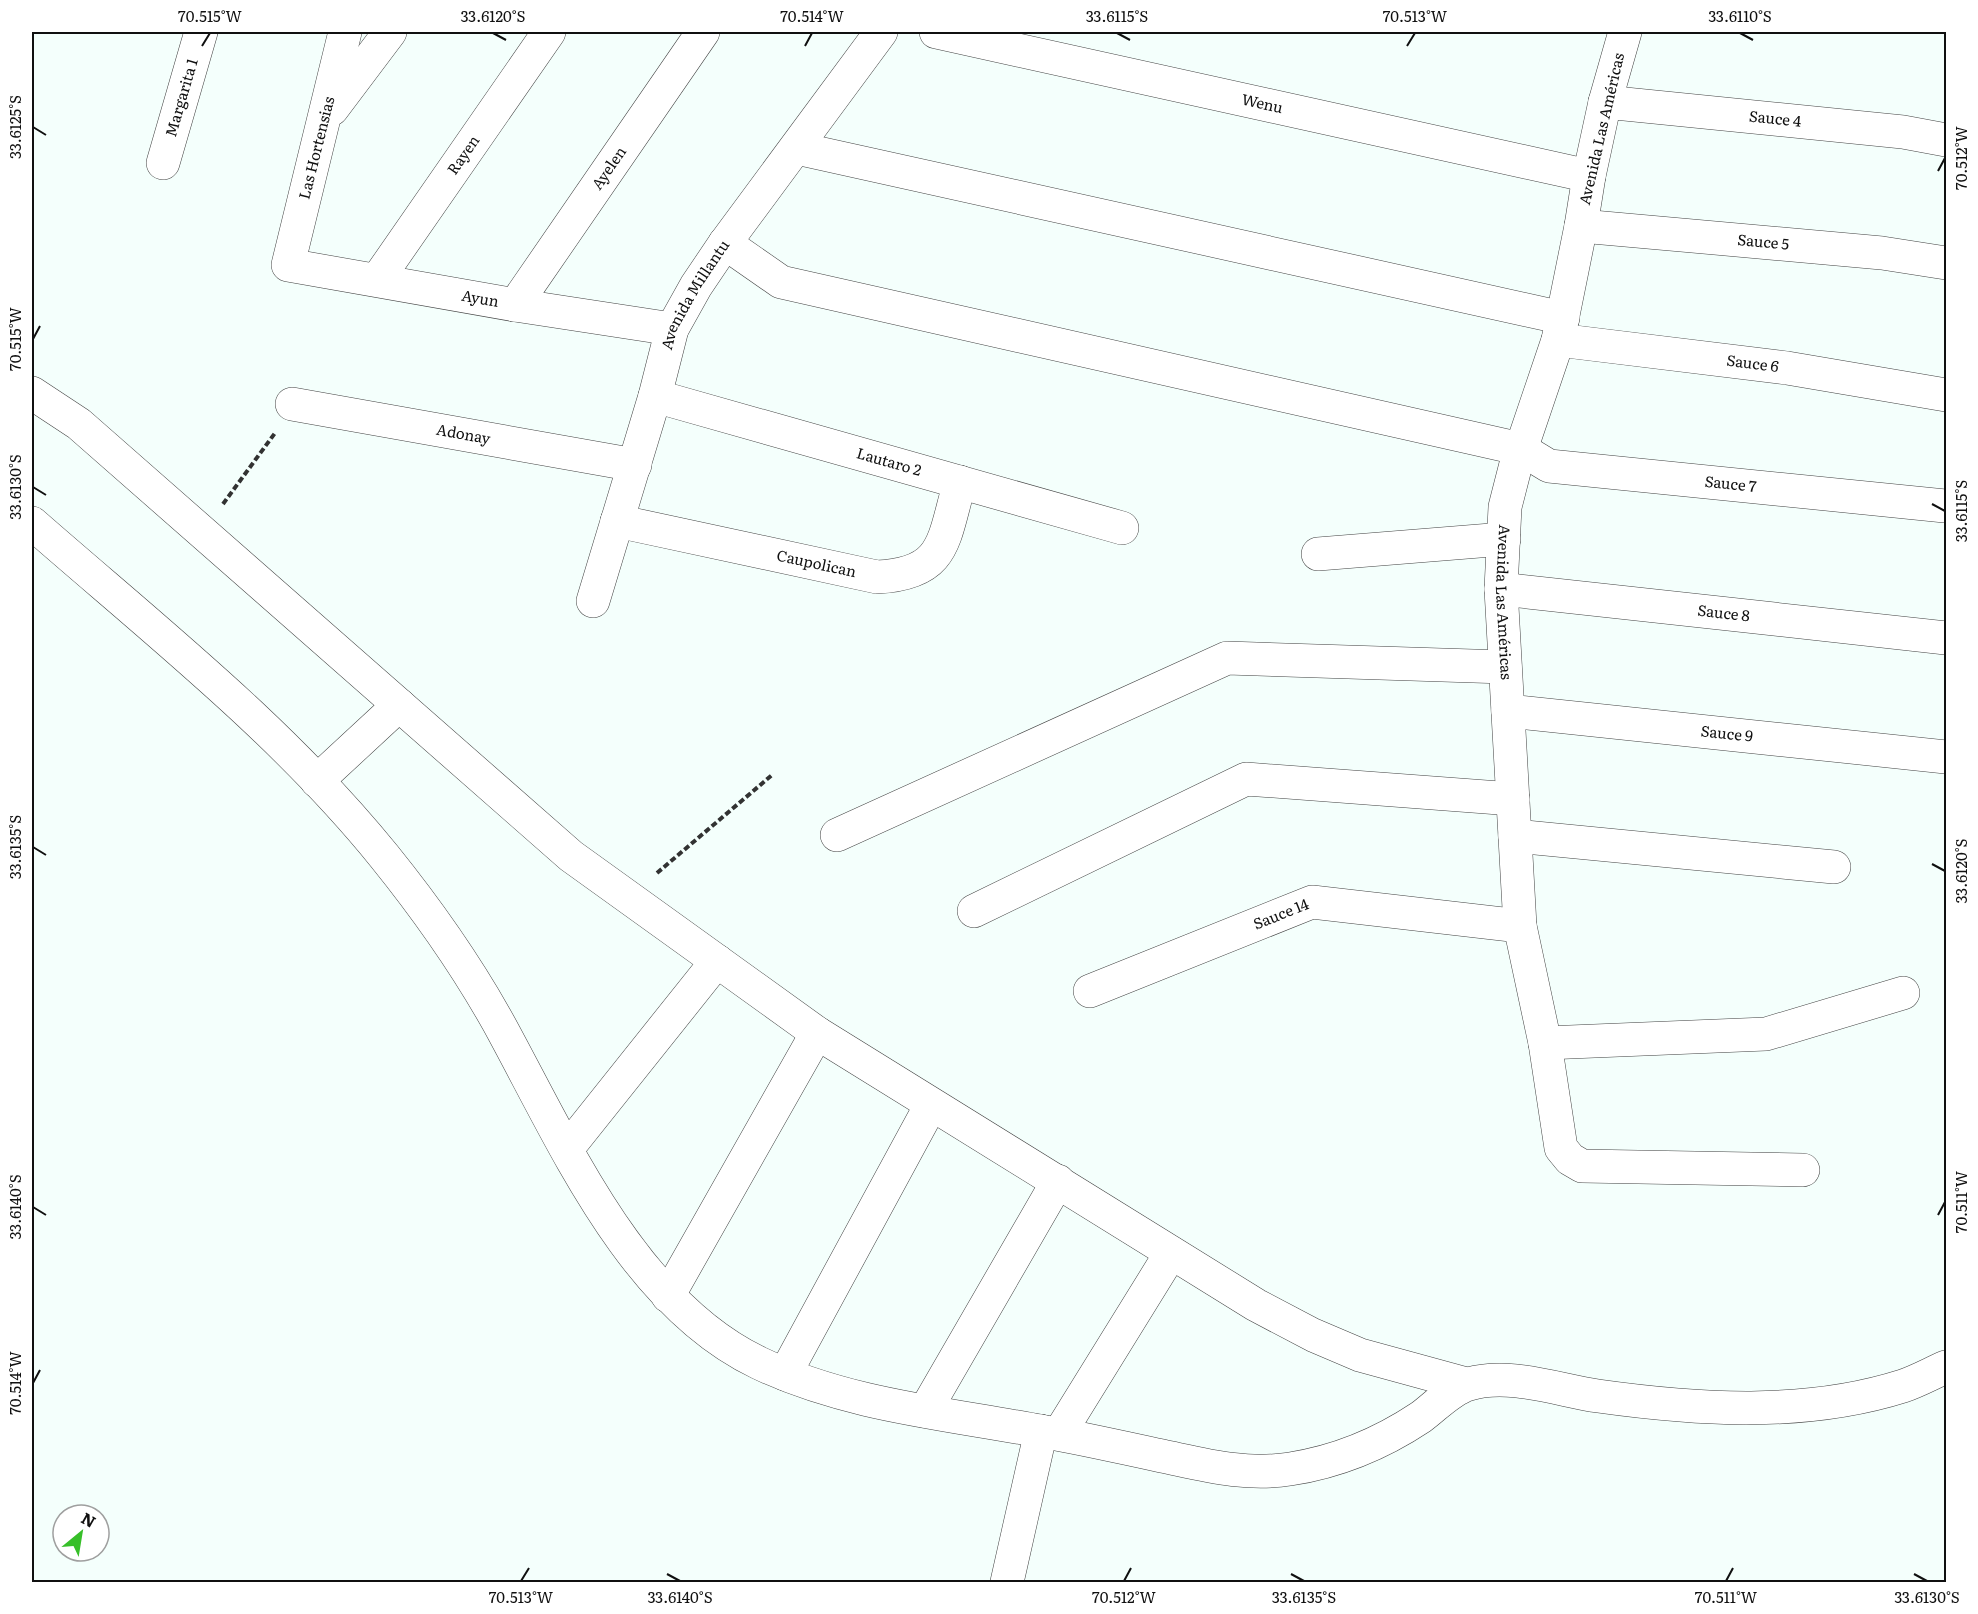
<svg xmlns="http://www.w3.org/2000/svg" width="1978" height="1614" font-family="Literata,serif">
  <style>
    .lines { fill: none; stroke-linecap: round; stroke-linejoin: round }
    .minor-casing { stroke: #434343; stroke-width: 34 }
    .path { stroke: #323232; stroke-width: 4; stroke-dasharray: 6 3; stroke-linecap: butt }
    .minor { stroke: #fff; stroke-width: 33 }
    .ticks { fill: none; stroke: #101010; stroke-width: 2 }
    .labels { text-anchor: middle; stroke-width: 6; stroke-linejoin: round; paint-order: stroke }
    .street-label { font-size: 15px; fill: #101010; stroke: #fff }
    .neatline { fill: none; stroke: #101010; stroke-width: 2 }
    .ticks-label { font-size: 15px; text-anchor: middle; fill: #101010 }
  </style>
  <rect width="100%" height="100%" fill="#f4fffc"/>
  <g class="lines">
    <defs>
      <g id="minor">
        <path id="s1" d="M 345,32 L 288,265 L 515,305 L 672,329"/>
        <path id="s2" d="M 936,32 L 1589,176"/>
        <path id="s3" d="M 1625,32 L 1605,102 L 1589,176 L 1581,226 L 1558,340 L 1516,464 L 1505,507 L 1501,589 L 1520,926 L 1545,1043 L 1561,1148 L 1570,1159 L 1582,1166 L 1803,1170"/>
        <path id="s4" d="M 1605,102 L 1903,132 L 1946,140"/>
        <path d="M 332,109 L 390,32"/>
        <path d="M 796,148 L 1563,318"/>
        <path id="s5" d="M 163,163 L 201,32"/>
        <path id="s6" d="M 1581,226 L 1882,253 L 1946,263"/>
        <path id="s7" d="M 725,243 L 781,282 L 1521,449 L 1549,466 L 1945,506"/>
        <path id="s8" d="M 377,280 L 549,32"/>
        <path id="s9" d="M 515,305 L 703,32"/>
        <path id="s10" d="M 1558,340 L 1787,368 L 1946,395"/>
        <path d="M 32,393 L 79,424 L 571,856 L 817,1033 L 1256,1305 L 1313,1335 L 1360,1355 L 1466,1384"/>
        <path id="s11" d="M 655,396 L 1122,528"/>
        <path id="s12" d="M 292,404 L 635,465"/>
        <path id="s13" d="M 617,521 L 877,577 C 947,574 943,539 960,482"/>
        <path d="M 32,523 C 153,629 282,730 384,856 C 426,908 465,963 498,1022 C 563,1140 631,1302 759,1363 C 845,1404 941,1413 1034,1430 C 1077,1437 1119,1447 1162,1456 C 1205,1465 1245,1476 1290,1469 C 1336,1462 1382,1443 1421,1417 C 1436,1406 1451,1389 1469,1384 C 1509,1372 1558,1390 1598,1396 C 1698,1410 1805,1417 1903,1386 C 1918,1381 1932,1373 1946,1367"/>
        <path d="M 1318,554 L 1504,539"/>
        <path id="s14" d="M 1501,589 L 1946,638"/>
        <path id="s15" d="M 593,601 L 655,396 L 672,329 L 696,286 L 725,243 L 881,32"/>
        <path id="s16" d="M 1508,711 L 1946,757"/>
        <path d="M 317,781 L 399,705"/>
        <path d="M 837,835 L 1227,658 L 1505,667"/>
        <path d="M 1515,836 L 1834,867"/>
        <path d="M 974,911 L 1246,779 L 1513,799"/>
        <path id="s17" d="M 1090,991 L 1312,902 L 1520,926"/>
        <path d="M 1545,1043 L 1766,1034 L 1903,993"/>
        <path d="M 567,1149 L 717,961"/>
        <path d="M 668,1296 L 817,1033"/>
        <path d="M 785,1374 L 931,1105"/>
        <path d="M 925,1411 L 1058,1181"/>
        <path d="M 1059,1434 L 1171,1253"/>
        <path d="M 1007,1582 L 1041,1431"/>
      </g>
    </defs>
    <use href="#minor" class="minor-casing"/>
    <path class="path" d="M 223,504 L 275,433
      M 657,873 L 772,775"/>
    <use href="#minor" class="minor"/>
  </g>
  <path class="ticks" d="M 493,33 L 506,40M 1117,33 L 1130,40M 1740,33 L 1753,40M 202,46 L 210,33M 805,46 L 812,33M 1407,46 L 1415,33M 33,127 L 46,135M 1938,171 L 1945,158M 33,339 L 40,326M 33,487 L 46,495M 1932,504 L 1945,511M 33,847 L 46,855M 1932,864 L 1945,871M 33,1207 L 46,1215M 1938,1215 L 1945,1202M 33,1383 L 40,1370M 667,1574 L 680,1581M 1291,1574 L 1304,1581M 1914,1574 L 1927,1581M 521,1581 L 529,1568M 1124,1581 L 1131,1568M 1726,1581 L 1733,1568"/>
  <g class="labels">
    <g class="street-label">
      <text dy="5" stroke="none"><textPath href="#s5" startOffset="68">Margarita 1</textPath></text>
      <text dy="5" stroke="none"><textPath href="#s2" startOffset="334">Wenu</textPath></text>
      <text dy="5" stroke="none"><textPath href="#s4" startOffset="171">Sauce 4</textPath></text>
      <text transform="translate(1602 129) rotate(-77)" y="5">Avenida Las Américas</text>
      <text transform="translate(317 148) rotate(-76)" y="5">Las Hortensias</text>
      <text dy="5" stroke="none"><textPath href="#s8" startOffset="152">Rayen</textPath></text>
      <text dy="5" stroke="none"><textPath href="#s9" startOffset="166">Ayelen</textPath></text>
      <text dy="5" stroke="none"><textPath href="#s6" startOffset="183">Sauce 5</textPath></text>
      <text dy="5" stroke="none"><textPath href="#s15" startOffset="324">Avenida Millantu</textPath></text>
      <text dy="5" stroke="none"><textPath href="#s1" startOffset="435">Ayun</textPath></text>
      <text dy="5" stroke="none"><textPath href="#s10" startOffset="196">Sauce 6</textPath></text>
      <text dy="5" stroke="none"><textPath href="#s12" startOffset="174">Adonay</textPath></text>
      <text dy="5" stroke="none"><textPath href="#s11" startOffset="243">Lautaro 2</textPath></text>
      <text dy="5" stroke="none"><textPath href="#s7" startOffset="1042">Sauce 7</textPath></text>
      <text dy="5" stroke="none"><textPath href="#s13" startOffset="204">Caupolican</textPath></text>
      <text dy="5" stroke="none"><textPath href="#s3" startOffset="586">Avenida Las Américas</textPath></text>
      <text dy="5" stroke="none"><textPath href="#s14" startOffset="224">Sauce 8</textPath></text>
      <text dy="5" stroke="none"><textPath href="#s16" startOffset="220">Sauce 9</textPath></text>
      <text dy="5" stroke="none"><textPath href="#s17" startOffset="206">Sauce 14</textPath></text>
    </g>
  </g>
  <rect width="1978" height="1614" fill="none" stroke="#ffffff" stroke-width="66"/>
  <g transform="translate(81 1533) rotate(30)"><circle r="28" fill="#ffffff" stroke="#9f9f9f" stroke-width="1.5"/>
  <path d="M0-4.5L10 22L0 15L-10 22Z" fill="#37bf29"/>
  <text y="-9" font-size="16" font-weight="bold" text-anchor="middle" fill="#101010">N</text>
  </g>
  <rect x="33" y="33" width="1912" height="1548" class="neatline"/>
  <g class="ticks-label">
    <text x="210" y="22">70.515°W</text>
    <text x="493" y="22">33.6120°S</text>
    <text x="812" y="22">70.514°W</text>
    <text x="1117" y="22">33.6115°S</text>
    <text x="1415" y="22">70.513°W</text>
    <text x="1740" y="22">33.6110°S</text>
    <text transform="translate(16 127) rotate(-90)" y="5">33.6125°S</text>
    <text transform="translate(1962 158) rotate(-90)" y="5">70.512°W</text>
    <text transform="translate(16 339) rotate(-90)" y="5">70.515°W</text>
    <text transform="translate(16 487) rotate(-90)" y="5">33.6130°S</text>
    <text transform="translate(1962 511) rotate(-90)" y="5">33.6115°S</text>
    <text transform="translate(16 847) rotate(-90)" y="5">33.6135°S</text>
    <text transform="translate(1962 871) rotate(-90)" y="5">33.6120°S</text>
    <text transform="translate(1962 1202) rotate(-90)" y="5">70.511°W</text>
    <text transform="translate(16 1207) rotate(-90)" y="5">33.6140°S</text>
    <text transform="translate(16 1383) rotate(-90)" y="5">70.514°W</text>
    <text x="521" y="1603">70.513°W</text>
    <text x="680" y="1603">33.6140°S</text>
    <text x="1124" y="1603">70.512°W</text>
    <text x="1304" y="1603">33.6135°S</text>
    <text x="1726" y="1603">70.511°W</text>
    <text x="1927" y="1603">33.6130°S</text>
  </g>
</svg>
